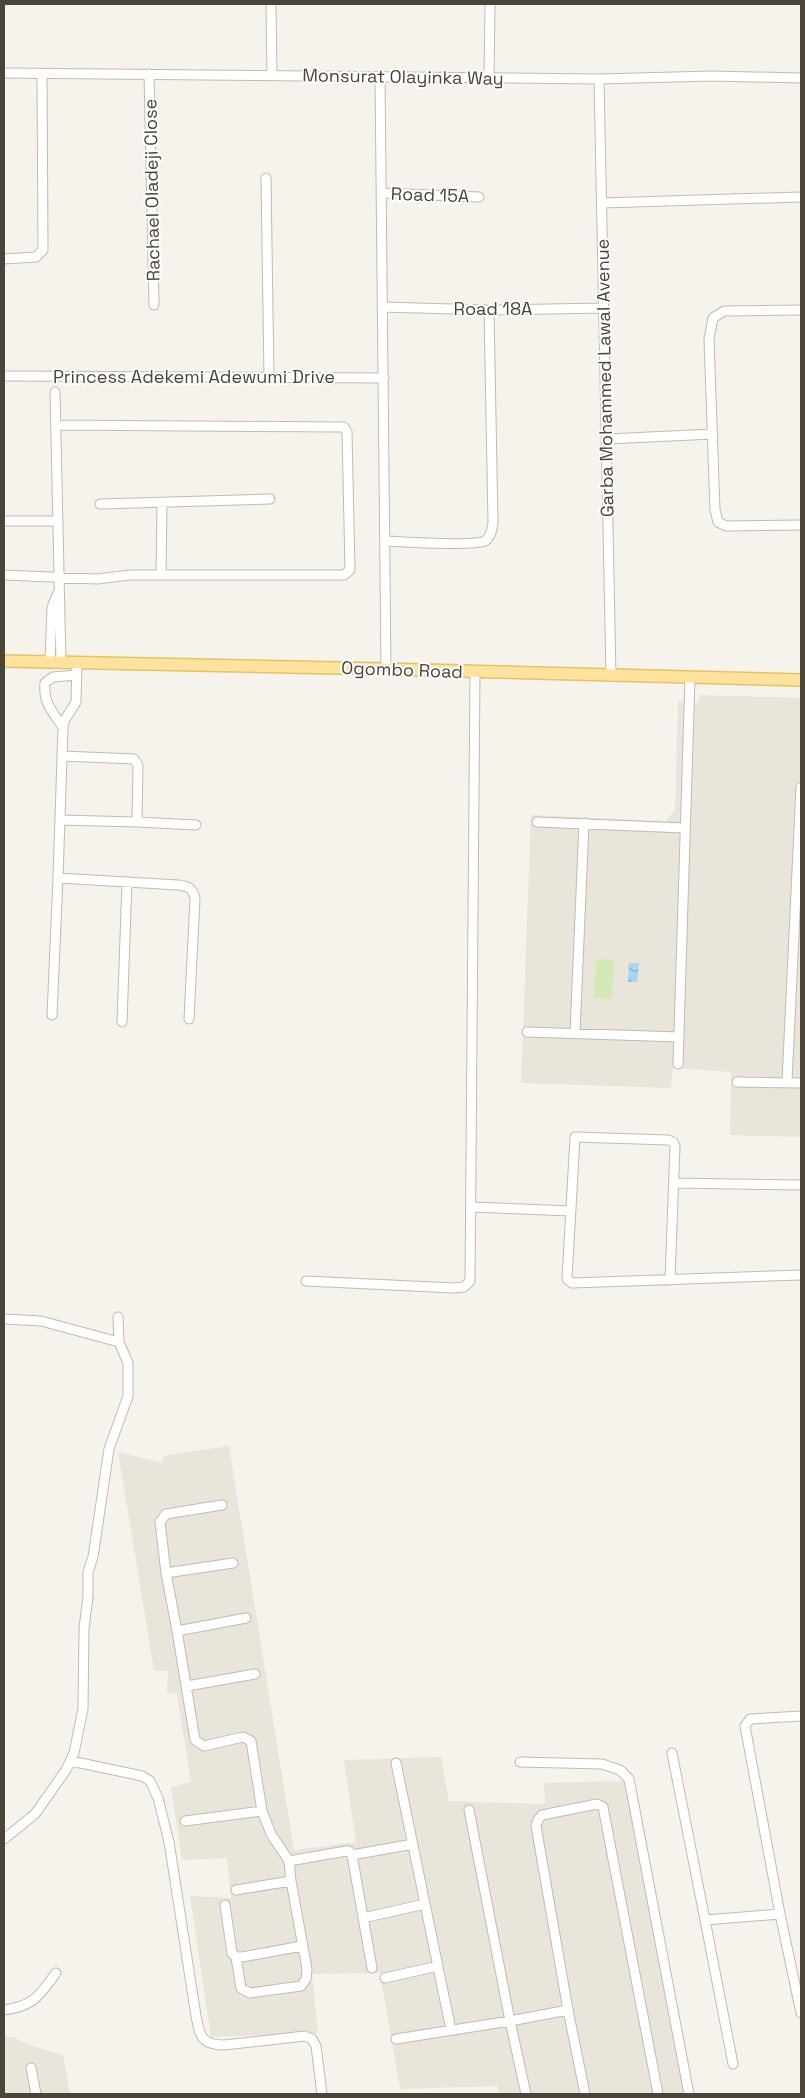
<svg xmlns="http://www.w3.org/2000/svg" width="805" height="2098" font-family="'Space Grotesk',sans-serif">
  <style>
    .residential { fill: #eae5da }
    .park { fill: #d2eab5 }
    .water { fill: url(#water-waves) }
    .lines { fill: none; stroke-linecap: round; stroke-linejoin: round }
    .minor-casing { stroke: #c2bbae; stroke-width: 11 }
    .major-casing { stroke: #e6c16a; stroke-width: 14 }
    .minor { stroke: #fff; stroke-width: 9 }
    .major { stroke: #ffe39c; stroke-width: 11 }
    .labels { text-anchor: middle; stroke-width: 4; stroke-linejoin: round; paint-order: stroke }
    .street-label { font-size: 18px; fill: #4b4439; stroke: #fff }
  </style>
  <defs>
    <pattern id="water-waves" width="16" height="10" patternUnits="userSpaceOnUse" patternTransform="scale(1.25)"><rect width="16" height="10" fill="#a9d4f2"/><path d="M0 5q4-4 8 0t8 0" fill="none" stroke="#8caec5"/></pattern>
  </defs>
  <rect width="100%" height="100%" fill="#f6f3ec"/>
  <path class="residential" d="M 699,695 L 801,698 L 801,1137 L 730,1135 L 731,1072 L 673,1068 L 671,1088 L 521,1083 L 531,815 L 665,821 L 675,811 L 678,701 L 699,703 Z
    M 229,1446 L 294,1850 L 356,1842 L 344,1760 L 441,1757 L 449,1801 L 545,1804 L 544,1783 L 624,1781 L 686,2094 L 499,2094 L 497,2086 L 400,2089 L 380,1973 L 312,1974 L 318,2033 L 211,2037 L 190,1896 L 231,1898 L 227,1858 L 182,1860 L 171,1787 L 191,1782 L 177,1694 L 167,1693 L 168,1671 L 154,1670 L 118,1452 L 163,1463 L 163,1456 Z
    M 4,2037 L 13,2037 L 29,2045 L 63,2055 L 70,2094 L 4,2094 Z"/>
  <path class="park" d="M 596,959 L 614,960 L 612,999 L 594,998 Z"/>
  <path class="water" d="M 629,963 L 639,963 L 637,982 L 628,982 Z"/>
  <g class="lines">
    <defs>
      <path id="minor" d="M 271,4 L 272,75
        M 4,73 L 599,79 L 712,76 L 801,78
        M 149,74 L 154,305
        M 380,77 L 386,670
        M 489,77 L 490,4
        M 599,79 L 611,676
        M 266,178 L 269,378
        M 381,193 L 479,197
        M 602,203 L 801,197
        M 4,259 L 36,257 L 43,250 L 42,74
        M 382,307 L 489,310 L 604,308
        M 801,310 L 724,311 L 713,318 L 709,339 L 715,510 L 718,522 L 726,526 L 801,525
        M 4,376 L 384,378
        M 55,392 L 61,662
        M 607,439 L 713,434
        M 100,504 L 270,499
        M 4,521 L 58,521
        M 386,541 C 403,542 474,546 485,541 C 491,537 492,529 493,523 L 489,310
        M 161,574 L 162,503
        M 4,575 L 97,579 L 130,575 L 344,575 L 350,570 L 347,432 L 344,427 L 56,425
        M 50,662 L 52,607 L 58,593
        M 77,663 L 76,702 L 64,721 L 63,727 L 58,878 L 178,885 C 188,886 193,888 195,899 L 189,1019
        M 63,727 C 52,711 43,703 45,683 L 53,677 L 77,675
        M 60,820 L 137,822 L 138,765 L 134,759 L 62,756
        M 137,822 L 196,825
        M 537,822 L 685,828
        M 52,1015 L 58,878
        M 122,1022 L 127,882
        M 527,1032 L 679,1037
        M 575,1033 L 584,823
        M 678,1064 L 690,677
        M 737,1082 L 801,1083
        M 787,1082 L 801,787
        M 674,1183 L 801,1185
        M 471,1207 L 571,1211
        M 670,1280 L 675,1146 L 673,1142 L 668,1140 L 575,1137 L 567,1279 L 572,1283 L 801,1275
        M 306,1281 L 454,1288 L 464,1287 L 470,1281 L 475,672
        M 4,1319 L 41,1321 L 119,1342
        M 166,1573 L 160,1522 L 166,1514 L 222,1505
        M 246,1618 L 177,1631 L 195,1740 L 204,1746 L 243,1737 L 251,1741 L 262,1811 L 271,1834 L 289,1861
        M 177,1631 L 166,1573 L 233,1563
        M 187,1686 L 255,1674
        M 801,1716 L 750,1719 L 745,1726 L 780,1914 L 801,2013
        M 672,1753 L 705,1920
        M 71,1761 L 142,1776 L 150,1781 L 158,1798 L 169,1842 L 196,2016 C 200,2036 201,2045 224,2045 L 305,2036 L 312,2039 L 316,2046 L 322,2094
        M 520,1762 L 602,1764 L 620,1770 L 629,1779 L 689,2094
        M 396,1763 L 451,2030
        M 469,1810 L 510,2021 L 568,2010 L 585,2094
        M 185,1821 L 262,1811
        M 4,1839 L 35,1814 L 66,1770 L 74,1753 L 83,1709 L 84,1628 L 88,1597 L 88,1572 L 93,1557 L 109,1449 L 128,1396 L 128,1363 L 119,1342 L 118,1317
        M 236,1890 L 291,1881
        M 225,1905 L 232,1953 L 236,1957 L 242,1957 L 302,1946
        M 363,1918 L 425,1904
        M 236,1957 L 241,1988 L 250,1993 L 301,1986 L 306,1979 L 307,1969 L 291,1881 L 289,1861 L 346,1851 L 349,1851 L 352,1855
        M 372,1968 L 352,1855 L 413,1844
        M 385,1978 L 438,1966
        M 4,2010 C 34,2006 39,1996 56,1973
        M 568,2010 L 536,1826 L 538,1820 L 542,1815 L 597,1804 L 603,1807 L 658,2094
        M 396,2039 L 510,2021 L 526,2094
        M 733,2064 L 705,1920 L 780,1914
        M 31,2068 L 36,2094"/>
      <path id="major" d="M 4,661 C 270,665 535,673 801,680"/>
    </defs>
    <use href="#minor" class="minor-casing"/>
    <use href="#major" class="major-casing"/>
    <use href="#minor" class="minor"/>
    <use href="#major" class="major"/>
  </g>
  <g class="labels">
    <g class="street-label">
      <text transform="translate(403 77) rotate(1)" y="6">Monsurat Olayinka Way</text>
      <text transform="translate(152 190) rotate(-91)" y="6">Rachael Oladeji Close</text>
      <text transform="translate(430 195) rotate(2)" y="6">Road 15A</text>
      <text x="493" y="315">Road 18A</text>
      <text x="194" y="383">Princess Adekemi Adewumi Drive</text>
      <text transform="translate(605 378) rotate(-91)" y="6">Garba Mohammed Lawal Avenue</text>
      <text transform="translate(402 670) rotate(2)" y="6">Ogombo Road</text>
    </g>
  </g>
  <rect width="805" height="2098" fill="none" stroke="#4b4439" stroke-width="10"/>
</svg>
